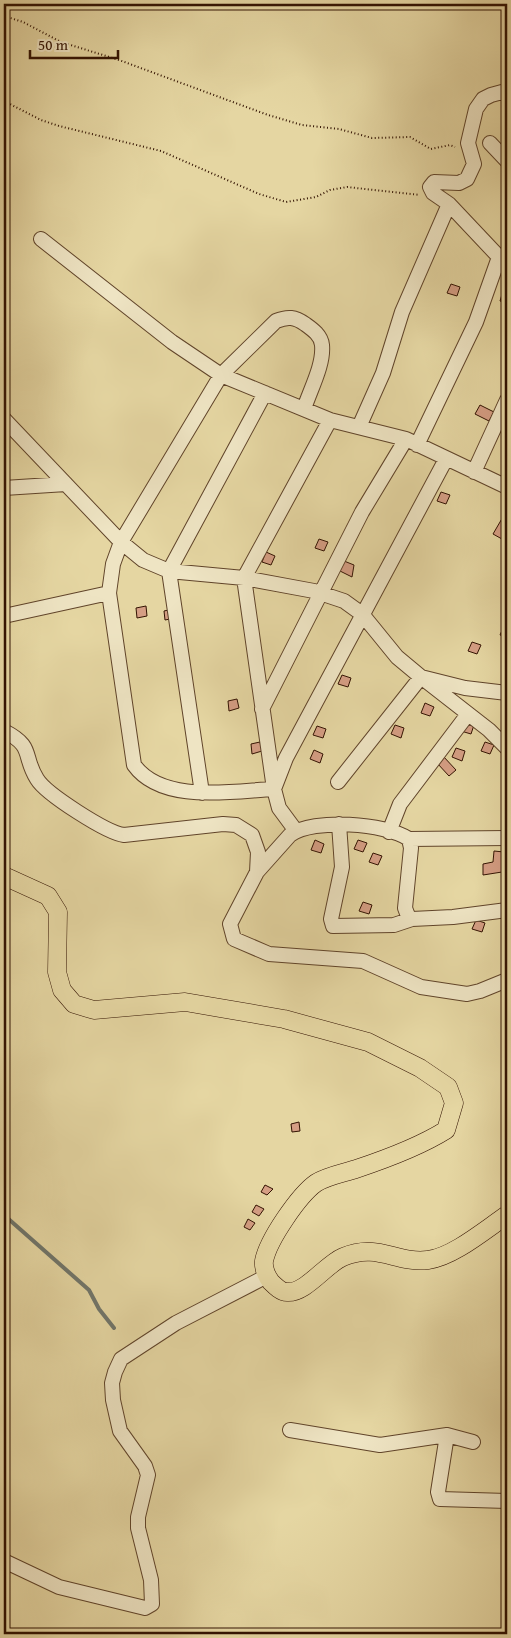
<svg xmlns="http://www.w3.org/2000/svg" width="511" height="1638" font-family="'Gentium Book Plus',serif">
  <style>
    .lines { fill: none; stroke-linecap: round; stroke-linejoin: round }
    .stream { stroke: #70756a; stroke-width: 4 }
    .building { fill: #d59e84; stroke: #331302 }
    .minor-casing { stroke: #60442a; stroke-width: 16 }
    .major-casing { stroke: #331302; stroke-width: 19 }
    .path { stroke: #331302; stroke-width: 2; stroke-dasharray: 1 2.5; stroke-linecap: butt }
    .minor { stroke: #eee4c3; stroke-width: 14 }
    .major { stroke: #e5d6a2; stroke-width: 18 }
  </style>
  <rect width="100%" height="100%" fill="#e5d6a2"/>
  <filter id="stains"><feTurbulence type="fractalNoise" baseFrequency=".004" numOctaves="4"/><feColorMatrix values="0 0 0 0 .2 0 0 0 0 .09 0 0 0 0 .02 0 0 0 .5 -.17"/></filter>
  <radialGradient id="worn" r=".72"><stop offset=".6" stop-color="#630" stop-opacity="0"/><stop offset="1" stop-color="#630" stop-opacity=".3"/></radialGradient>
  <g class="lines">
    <path class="stream" d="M 4,1215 L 89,1290 L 99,1309 L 114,1328"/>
  </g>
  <path class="building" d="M 451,284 L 460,287 L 457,296 L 447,293 Z
    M 503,291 L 507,293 L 507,303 L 500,301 Z
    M 480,405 L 494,412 L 489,421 L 475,414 Z
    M 441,492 L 450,495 L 446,504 L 437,501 Z
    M 507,510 L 507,530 L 502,539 L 493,534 Z
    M 319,539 L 328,542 L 324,551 L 315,548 Z
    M 266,552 L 275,556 L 271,565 L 262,562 Z
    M 344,561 L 354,565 L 352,577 L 340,571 Z
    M 146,606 L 147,616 L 137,618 L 136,608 Z
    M 173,609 L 175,618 L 165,620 L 164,611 Z
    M 504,626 L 507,627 L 507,637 L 500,635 Z
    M 472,642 L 481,645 L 477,654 L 468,651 Z
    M 342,675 L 351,678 L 348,687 L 338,684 Z
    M 237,699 L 239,708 L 229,711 L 228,701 Z
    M 425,703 L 434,707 L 430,716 L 421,713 Z
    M 465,722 L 474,725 L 471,734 L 461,731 Z
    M 395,725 L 404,728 L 401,738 L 391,734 Z
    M 317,726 L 326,729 L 323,738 L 313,735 Z
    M 260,742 L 262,751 L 252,754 L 251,744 Z
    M 485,742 L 494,745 L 490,754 L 481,751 Z
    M 456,748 L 465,751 L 462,761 L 452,757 Z
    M 314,750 L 323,754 L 320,763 L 310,759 Z
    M 443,756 L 456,770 L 449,776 L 437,763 Z
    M 315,840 L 324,844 L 321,853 L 311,850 Z
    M 358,840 L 367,843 L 363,852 L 354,849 Z
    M 494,851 L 504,852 L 502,872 L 483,875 L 483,864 L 493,862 Z
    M 373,853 L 382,856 L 378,865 L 369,862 Z
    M 363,902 L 372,905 L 369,914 L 359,911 Z
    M 476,920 L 485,923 L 482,932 L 472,929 Z
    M 299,1122 L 300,1131 L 292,1132 L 291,1124 Z
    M 265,1185 L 273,1189 L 267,1195 L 261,1192 Z
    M 256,1205 L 264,1209 L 259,1216 L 252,1212 Z
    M 248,1219 L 255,1223 L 250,1230 L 244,1227 Z"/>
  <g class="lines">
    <defs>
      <path id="minor" d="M 490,143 L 507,161
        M 41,239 L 172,342 L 221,375 L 330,420 L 406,439
        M 304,409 C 310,390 324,365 322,345 C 321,335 312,329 305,324 C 295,317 288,316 276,321 L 221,375 L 121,542 L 113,564 L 109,593 L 134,765 C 162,804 232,791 274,789 L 286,758 L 446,459
        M 4,419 L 121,542 L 143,560 L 169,571 L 244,578 L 314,591 L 344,601 L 362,614 L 397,657 L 421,677 L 465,688 L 507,693
        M 359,427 L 383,373 L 402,312 L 449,204
        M 417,445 L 476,322 L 499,257 L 449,204 L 433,193 L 430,187 L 434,182 L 459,183 L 467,179 L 474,164 L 468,143 L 476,109 L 483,99 L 491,95 L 502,92 L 507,94
        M 474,472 L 507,400
        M 4,488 L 66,484
        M 4,616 L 109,593
        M 262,709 L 362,512 L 406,439 L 507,487
        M 4,731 C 35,747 22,755 37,779 C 46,794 107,833 124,835 L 223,824 L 236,825 L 252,835 L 258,852 L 257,872
        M 338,782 L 421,677 L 489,730 L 507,748
        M 202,793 L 169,571 L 265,393
        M 339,824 L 342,867 L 331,919 L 333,926 L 394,925 L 412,919
        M 296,831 L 279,808 L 274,789 L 244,578 L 330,420
        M 389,832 L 400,804 L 468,714
        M 409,839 L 507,838
        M 507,910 L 453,917 L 412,919 L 408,916 L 405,908 L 411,848 L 409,839 C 385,823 314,818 290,835 L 257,872 L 230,924 L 234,939 L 269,954 L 363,961 L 421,987 L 467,994 L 480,991 L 507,980
        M 290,1430 L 380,1445 L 447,1435 L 473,1442
        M 447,1435 L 438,1492 L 440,1499 L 507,1501
        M 4,1561 L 59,1587 L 145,1608 L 152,1604 L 151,1580 L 138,1528 L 138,1517 L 148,1475 L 145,1466 L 120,1431 L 113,1400 L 112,1383 L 115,1372 L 121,1359 L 176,1323 L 267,1276"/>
      <path id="major" d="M 4,876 L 48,896 L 58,912 L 57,972 L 62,990 L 74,1004 L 94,1010 L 185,1002 L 284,1019 L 368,1042 L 420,1068 L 448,1087 L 454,1103 L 446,1130 C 419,1147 386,1159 356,1169 C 344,1173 327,1176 316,1183 C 299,1195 268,1240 264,1261 C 263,1268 267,1277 271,1282 C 275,1286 281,1292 287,1292 C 305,1294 326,1264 343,1257 C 378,1242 396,1264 428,1260 C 453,1257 486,1229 507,1215"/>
    </defs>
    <use href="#minor" class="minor-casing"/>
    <use href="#major" class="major-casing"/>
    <path class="path" d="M 4,16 L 23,22 L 61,42 L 119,60 L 268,115 L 302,125 L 339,129 L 372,138 L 410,137 L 431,149 L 450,145 L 455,147
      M 4,101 L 41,120 L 59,126 L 161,151 L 259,194 L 286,202 L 316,197 L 330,190 L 347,187 L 420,195"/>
    <use href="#minor" class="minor"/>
    <use href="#major" class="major"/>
  </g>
  <rect width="511" height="1638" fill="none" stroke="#e5d6a2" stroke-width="20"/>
  <rect x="5" y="5" width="501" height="1628" fill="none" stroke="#331302" stroke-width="2.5"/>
  <rect x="10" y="10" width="491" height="1618" fill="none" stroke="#331302"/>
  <path d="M30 50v8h88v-8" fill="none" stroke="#331302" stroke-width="2.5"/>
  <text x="38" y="50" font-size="15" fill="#331302" stroke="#eee4c3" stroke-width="4" paint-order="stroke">50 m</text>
  <rect width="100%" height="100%" filter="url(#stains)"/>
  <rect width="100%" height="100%" fill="url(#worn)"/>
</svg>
